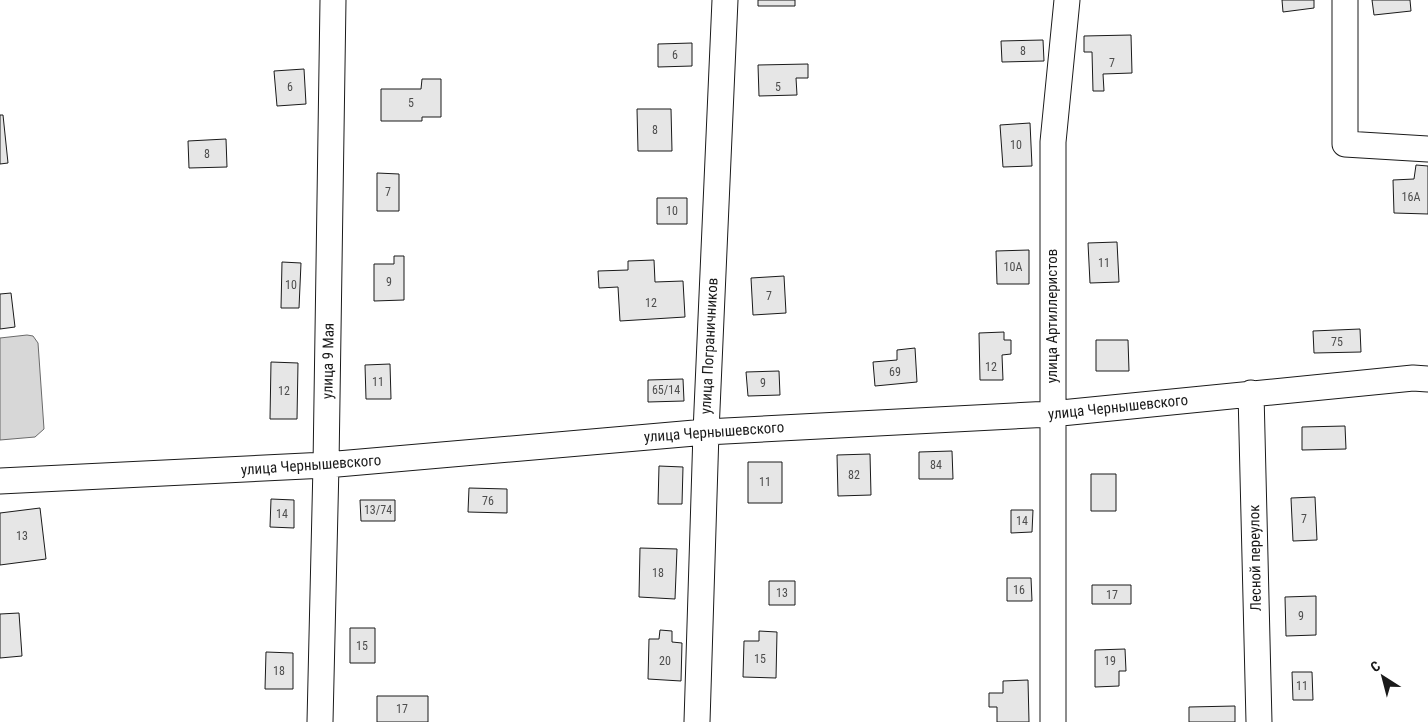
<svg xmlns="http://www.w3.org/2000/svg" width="1428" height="722" font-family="'Roboto Condensed',sans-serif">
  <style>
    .water { fill: #d7d7d7; stroke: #6a6a6a }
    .building { fill: #e6e6e6; stroke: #1a1a1a }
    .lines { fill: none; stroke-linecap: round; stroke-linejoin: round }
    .minor-casing { stroke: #1a1a1a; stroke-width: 27 }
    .minor { stroke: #fff; stroke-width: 25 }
    .labels { text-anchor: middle; stroke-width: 4; stroke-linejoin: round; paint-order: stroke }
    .number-label { font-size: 12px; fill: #4d4d4d }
    .street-label { font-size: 15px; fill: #1a1a1a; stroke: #fff }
  </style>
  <rect width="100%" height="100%" fill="#fff"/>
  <path class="water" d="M 27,335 L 33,336 L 38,343 L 44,429 L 35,437 L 0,440 L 0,338 Z"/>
  <path class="building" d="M 758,0 L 795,0 L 795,6 L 758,6 Z
    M 1282,0 L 1314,0 L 1314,8 L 1283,12 Z
    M 1372,0 L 1410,0 L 1411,11 L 1374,15 Z
    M 1131,35 L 1132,73 L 1103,74 L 1104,91 L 1093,91 L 1092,52 L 1084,52 L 1084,36 Z
    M 1043,40 L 1044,61 L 1002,62 L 1001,41 Z
    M 692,43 L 692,66 L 658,67 L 658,44 Z
    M 808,64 L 808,78 L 796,78 L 797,95 L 759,96 L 758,65 Z
    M 304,69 L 306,104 L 277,106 L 274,71 Z
    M 422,79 L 441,79 L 441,117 L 422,117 L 422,121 L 381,121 L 381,89 L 421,89 Z
    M 637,109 L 671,109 L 672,151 L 638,151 Z
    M 0,115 L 3,115 L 8,163 L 0,164 Z
    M 1030,123 L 1032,166 L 1003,167 L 1000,125 Z
    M 226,139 L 227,167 L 189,168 L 188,141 Z
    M 1416,165 L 1428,166 L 1428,214 L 1394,213 L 1393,180 L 1414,179 Z
    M 377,173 L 399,174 L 399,211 L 377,211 Z
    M 657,198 L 687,198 L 687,224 L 657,224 Z
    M 1117,242 L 1119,282 L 1090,283 L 1088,243 Z
    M 1029,250 L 1029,284 L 997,284 L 996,251 Z
    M 394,256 L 404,256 L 404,300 L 374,301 L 374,264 L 394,264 Z
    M 654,260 L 655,282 L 683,281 L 685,317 L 620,321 L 618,287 L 599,288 L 598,271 L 628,270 L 628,261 Z
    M 282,262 L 301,263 L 299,308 L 281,308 Z
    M 784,276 L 786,313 L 753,315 L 751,278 Z
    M 11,293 L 15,327 L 0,329 L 0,294 Z
    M 1360,329 L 1361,352 L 1314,353 L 1313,331 Z
    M 1004,332 L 1004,340 L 1011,340 L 1011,354 L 1002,355 L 1003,380 L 980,380 L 979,333 Z
    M 1096,340 L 1128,340 L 1129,371 L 1096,371 Z
    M 915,348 L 917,382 L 875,386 L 873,362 L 897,360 L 897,350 Z
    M 271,362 L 298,363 L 297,419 L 270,419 Z
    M 390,364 L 391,399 L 366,399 L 365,365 Z
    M 779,371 L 780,395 L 748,396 L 746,372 Z
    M 683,379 L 684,401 L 648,402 L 648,380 Z
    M 1345,426 L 1346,449 L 1302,450 L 1302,427 Z
    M 952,451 L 953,479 L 919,479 L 919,452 Z
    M 870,454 L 871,495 L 838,496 L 837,455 Z
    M 748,462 L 782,462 L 782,503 L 748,503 Z
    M 659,466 L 683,467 L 682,504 L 658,504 Z
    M 1091,474 L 1116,474 L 1116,511 L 1091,511 Z
    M 469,488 L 507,489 L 507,513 L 468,512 Z
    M 1315,497 L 1317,540 L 1293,541 L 1291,498 Z
    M 271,499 L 294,500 L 294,528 L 270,527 Z
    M 360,500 L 395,500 L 395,521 L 361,521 Z
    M 40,508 L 46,559 L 0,565 L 0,513 Z
    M 1011,510 L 1033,510 L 1032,532 L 1011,533 Z
    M 640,548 L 677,549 L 675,599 L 639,597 Z
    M 1007,578 L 1031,578 L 1032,601 L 1007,601 Z
    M 769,581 L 795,581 L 795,605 L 769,605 Z
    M 1092,585 L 1131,585 L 1131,604 L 1092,604 Z
    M 1316,596 L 1316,635 L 1286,636 L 1285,597 Z
    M 19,613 L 22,656 L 0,658 L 0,614 Z
    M 350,628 L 375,628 L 375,663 L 350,663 Z
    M 660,630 L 672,631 L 672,642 L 682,643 L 681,681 L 648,679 L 649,639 L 659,639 Z
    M 759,631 L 777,632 L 776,678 L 743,677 L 744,641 L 759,641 Z
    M 1125,649 L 1126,671 L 1119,671 L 1119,686 L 1095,687 L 1095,650 Z
    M 266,652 L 293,653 L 293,689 L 265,689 Z
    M 1292,672 L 1312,672 L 1313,700 L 1293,700 Z
    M 1028,680 L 1029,722 L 997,722 L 997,707 L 989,707 L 989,693 L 1003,693 L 1003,681 Z
    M 377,696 L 428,696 L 428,722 L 377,722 Z
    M 1235,706 L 1235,722 L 1189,722 L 1189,707 Z"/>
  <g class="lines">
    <defs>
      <path id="minor" d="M 1345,0 L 1345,144 L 1428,149
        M 1251,393 L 1259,722
        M 0,481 L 326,465 L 706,432 L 1051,414 L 1413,378 L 1428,379
        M 320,722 L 326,465 L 333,0
        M 697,722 L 706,432 L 725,0
        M 1053,722 L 1053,142 L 1067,0"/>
    </defs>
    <use href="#minor" class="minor-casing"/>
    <use href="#minor" class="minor"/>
  </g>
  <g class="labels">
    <g class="number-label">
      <text x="1023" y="55">8</text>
      <text x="675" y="59">6</text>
      <text x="1112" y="67">7</text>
      <text x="290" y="91">6</text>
      <text x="778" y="91">5</text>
      <text x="411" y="107">5</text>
      <text x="655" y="134">8</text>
      <text x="1016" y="149">10</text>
      <text x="207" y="158">8</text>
      <text x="388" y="196">7</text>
      <text x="1411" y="201">16А</text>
      <text x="672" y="215">10</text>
      <text x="1104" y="267">11</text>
      <text x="1013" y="271">10А</text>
      <text x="389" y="286">9</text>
      <text x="291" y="289">10</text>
      <text x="769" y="300">7</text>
      <text x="651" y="307">12</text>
      <text x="1337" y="346">75</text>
      <text x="991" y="371">12</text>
      <text x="895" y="376">69</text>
      <text x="378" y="386">11</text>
      <text x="763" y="387">9</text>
      <text x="666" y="394">65/14</text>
      <text x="284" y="395">12</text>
      <text x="936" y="469">84</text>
      <text x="854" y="479">82</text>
      <text x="765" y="486">11</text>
      <text x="488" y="505">76</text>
      <text x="378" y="514">13/74</text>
      <text x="282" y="518">14</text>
      <text x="1304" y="523">7</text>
      <text x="1022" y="525">14</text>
      <text x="22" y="540">13</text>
      <text x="658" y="577">18</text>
      <text x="1019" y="594">16</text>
      <text x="782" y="597">13</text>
      <text x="1112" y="599">17</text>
      <text x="1301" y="620">9</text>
      <text x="362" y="650">15</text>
      <text x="760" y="663">15</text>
      <text x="665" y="665">20</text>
      <text x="1110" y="665">19</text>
      <text x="279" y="675">18</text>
      <text x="1302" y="690">11</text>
      <text x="402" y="713">17</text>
    </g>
    <g class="street-label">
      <text transform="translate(1052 316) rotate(-90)" y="5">улица Артиллеристов</text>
      <text transform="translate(709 346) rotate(-87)" y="5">улица Пограничников</text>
      <text transform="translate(328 361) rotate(-89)" y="5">улица 9 Мая</text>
      <text transform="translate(1118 407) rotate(-6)" y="5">улица Чернышевского</text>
      <text transform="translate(714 432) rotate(-4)" y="5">улица Чернышевского</text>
      <text transform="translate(311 465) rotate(-4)" y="5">улица Чернышевского</text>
      <text transform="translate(1255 558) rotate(-91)" y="5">Лесной переулок</text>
    </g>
  </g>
  <g transform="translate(1383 677) rotate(324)" stroke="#ffffff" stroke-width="4" paint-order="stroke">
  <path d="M0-4L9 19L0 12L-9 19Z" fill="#1a1a1a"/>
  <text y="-8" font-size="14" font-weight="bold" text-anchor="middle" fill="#1a1a1a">С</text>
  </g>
</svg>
